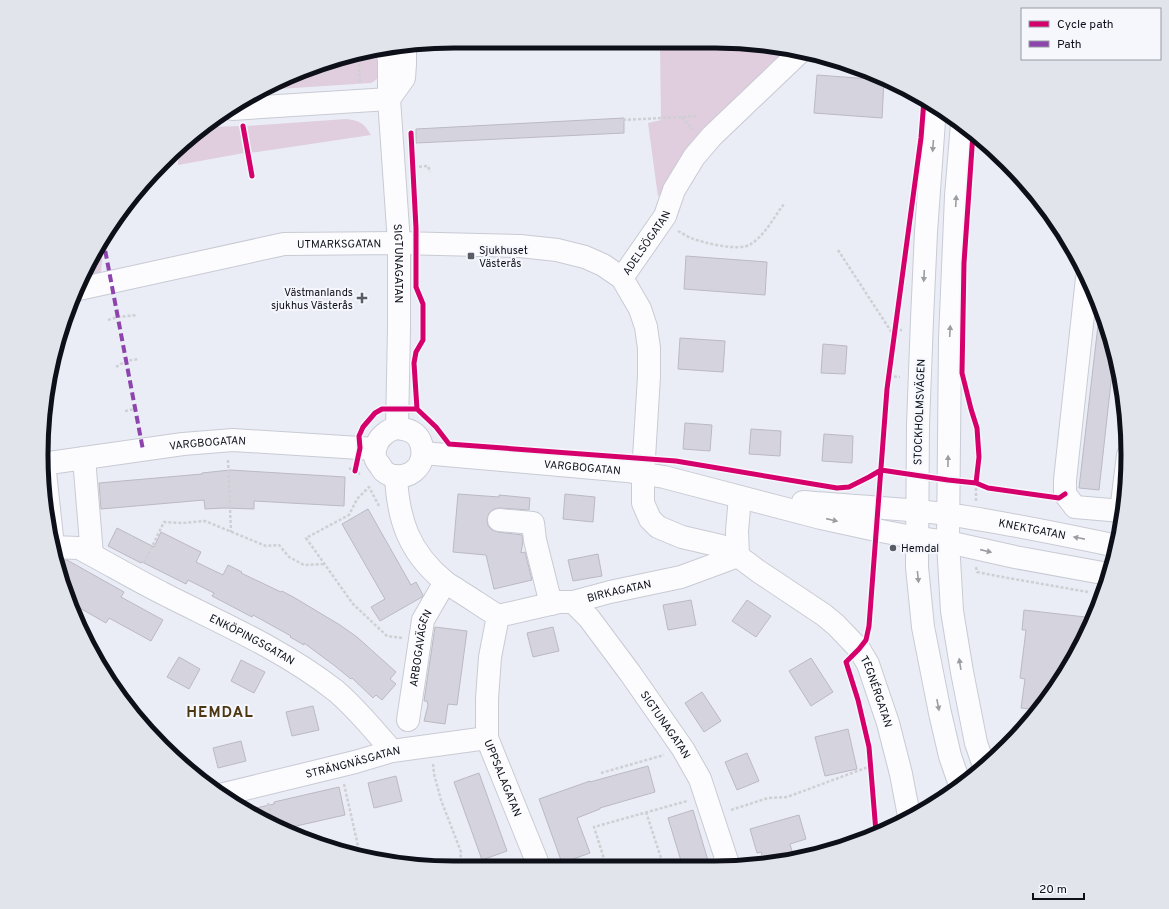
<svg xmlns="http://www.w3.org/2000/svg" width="1169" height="909" font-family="Overpass,sans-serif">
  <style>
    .green { fill: #e0cedf }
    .building { fill: #d5d4de; stroke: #bbb9c3 }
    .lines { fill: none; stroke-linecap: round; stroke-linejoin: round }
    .minor-casing { stroke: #c8cbd4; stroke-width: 24 }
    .major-casing { stroke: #c8cbd4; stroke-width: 24 }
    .path { stroke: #cfd0d3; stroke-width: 2.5; stroke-dasharray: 3 2; stroke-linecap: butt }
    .minor { stroke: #fcfcfe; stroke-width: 22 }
    .major { stroke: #fcfcfe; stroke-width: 22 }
    .quiet { stroke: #8e44ad; stroke-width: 4; stroke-dasharray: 8 4; stroke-linecap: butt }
    .cycleway-casing { stroke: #f5f7fd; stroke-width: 8 }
    .cycleway { stroke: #d6006c; stroke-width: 5 }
    .oneway { fill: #9c9da2 }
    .poi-dot { fill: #5a5d66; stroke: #f5f7fd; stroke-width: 1.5 }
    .labels { text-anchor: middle; stroke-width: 4; stroke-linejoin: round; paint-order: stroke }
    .street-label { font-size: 11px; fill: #0d0f19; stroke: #f5f7fd }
    .poi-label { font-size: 11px; fill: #0d0f19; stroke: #f5f7fd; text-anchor: start }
    .district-label { font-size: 15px; font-weight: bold; letter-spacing: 1px; fill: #4c3712; stroke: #f5f7fd }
    .rim { fill: none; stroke: #0d0f19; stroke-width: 5 }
  </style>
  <rect width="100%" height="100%" fill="#eaedf6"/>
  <path class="green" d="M 643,42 L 741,42 L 785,51 L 701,135 L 658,197 L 648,123 L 661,120 L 660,48 L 643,46 Z
    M 379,51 C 381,66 386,75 371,83 L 263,90 L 347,55 Z
    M 346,119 C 360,121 363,122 371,135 L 250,153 L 246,126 Z
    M 240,126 L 244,153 L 178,165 L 179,149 L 208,127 Z
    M 104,238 L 101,273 L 85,276 L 96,248 Z"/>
  <path class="building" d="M 817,75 L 884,80 L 882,118 L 814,113 Z
    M 624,118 L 624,133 L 416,143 L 416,129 Z
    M 686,256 L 767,262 L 765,295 L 684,289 Z
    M 1100,308 L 1114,355 L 1099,490 L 1079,488 Z
    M 680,338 L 725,341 L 723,372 L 678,369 Z
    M 823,344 L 847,346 L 845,374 L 821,373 Z
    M 685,423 L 712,425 L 710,451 L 683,449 Z
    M 751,429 L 781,431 L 780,456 L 749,454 Z
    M 824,434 L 853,436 L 852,463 L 822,461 Z
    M 230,470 L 345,477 L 344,506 L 254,501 L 254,509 L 224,508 L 205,509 L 204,500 L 101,509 L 99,483 L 202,474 L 202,473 Z
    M 458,494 L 499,497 L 499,495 L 530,498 L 529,510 L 500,508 L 494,509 L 489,513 L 487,519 L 488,526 L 492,530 L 498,532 L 522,535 L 523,541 L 521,553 L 525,552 L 532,580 L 494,589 L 486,555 L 453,552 Z
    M 565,494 L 595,497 L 593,522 L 563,519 Z
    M 368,509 L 411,585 L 416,582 L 423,595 L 422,597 L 380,621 L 371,607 L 385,599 L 342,524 Z
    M 117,528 L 154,547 L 161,532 L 201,552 L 196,562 L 223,575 L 228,565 L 242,572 L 241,573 L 281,592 L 282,591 L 295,598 L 340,625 L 357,637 L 396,672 L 390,679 L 396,684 L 382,700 L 376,695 L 373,698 L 352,678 L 351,679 L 335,666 L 304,643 L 304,645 L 290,637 L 291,636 L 253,615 L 252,617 L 212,596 L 214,593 L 188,580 L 186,584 L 142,562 L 141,563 L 108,546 Z
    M 598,554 L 602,576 L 573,581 L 568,560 Z
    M 56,560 L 67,560 L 124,592 L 121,597 L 163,620 L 151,641 L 109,618 L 106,623 L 71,603 L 63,587 Z
    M 691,600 L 696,625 L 668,630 L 663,605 Z
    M 747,600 L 771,616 L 756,637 L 732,621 Z
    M 1024,610 L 1094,618 L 1058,684 L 1037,710 L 1021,708 L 1025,679 L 1020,678 L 1026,630 L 1022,630 Z
    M 435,627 L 467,631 L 457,705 L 448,704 L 445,724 L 424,721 L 428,705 L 427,701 L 424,701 Z
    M 553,627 L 559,651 L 533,657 L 527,633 Z
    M 179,657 L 200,669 L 189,689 L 167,677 Z
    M 811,658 L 833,692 L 811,706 L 789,671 Z
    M 241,660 L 265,672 L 254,693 L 231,681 Z
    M 702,692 L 721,721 L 704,732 L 685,703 Z
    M 313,706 L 319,730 L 292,736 L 286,712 Z
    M 848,729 L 857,769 L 825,776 L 815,737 Z
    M 241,741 L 246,761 L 218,768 L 213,748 Z
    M 747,753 L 759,781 L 737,790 L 725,762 Z
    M 648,766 L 655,792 L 600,808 L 600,809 L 577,818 L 590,853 L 562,863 L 539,799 L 590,781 L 590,782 Z
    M 479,773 L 507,851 L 482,860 L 454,782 Z
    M 396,776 L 402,801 L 374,808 L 368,783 Z
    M 339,787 L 345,815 L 283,829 L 247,810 L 274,804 L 274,802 Z
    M 693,810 L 709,864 L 682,864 L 668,818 Z
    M 799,815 L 806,839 L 790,844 L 794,858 L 765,864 L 761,852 L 757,853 L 750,829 Z"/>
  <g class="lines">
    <defs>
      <g id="minor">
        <path id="s1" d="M 387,50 L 389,60 L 389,99 L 399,243 L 399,329 L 397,428"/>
        <path d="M 232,109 L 389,99 L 404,78 L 405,64 L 405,48"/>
        <path id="s2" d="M 622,278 L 665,216 L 674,190 L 694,157 L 712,136 L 799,53"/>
        <path d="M 1087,278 L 1065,480 L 1065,494 L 1075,507 L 1122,511"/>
        <path id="s3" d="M 79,289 L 284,244 L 399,243 L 520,246 L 557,250 L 585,257 L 603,265 L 622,278 L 640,309 L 646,327 L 649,348 L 649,376 L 643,474 L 643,503 L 650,519 L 658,527 L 682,537 L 721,546 L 738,556 L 758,571 L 824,615 L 836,625 L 859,649 L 868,664 L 888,723 L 901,774 L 909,816"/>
        <path d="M 397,428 C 402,429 407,429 412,432 C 424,439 426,459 416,469 C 409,477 393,479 385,472 C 383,471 382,469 381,467 C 379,464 375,460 375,457 C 373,449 379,437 386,433 C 389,430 393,429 397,428 Z"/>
        <path id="s4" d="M 423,453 L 627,471 L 664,477 L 821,518 L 876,530 L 917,538 L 948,542 L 1015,557 L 1108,574"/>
        <path d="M 44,463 L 53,546"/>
        <path id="s5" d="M 42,464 L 183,444 L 233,440 L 375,449"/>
        <path d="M 396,476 C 398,520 409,552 444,581 C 448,585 454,587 459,591 C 472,599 485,608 498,616"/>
        <path id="s6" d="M 803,502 C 850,506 898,508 946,514 C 1003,522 1060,534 1117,546"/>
        <path d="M 1121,511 L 1128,455"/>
        <path d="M 499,520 L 533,523 L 535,540 L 551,604"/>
        <path d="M 52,547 L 79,548 L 92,555 L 84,458"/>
        <path id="s7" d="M 92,555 C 116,568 140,582 164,594 C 223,624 284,650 336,691 C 357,709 374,730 392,751"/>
        <path d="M 738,556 L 737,531 L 740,497"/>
        <path id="s8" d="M 573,602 L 589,618 L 630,673 L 683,749 L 700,779 L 728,864"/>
        <path id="s9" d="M 498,616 L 490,657 L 487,699 L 487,738 L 538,864"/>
        <path id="s10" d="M 498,616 L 559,602 L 573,602 L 610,592 L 681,577 L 738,556"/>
        <path id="s11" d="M 408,720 L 423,620 L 445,582"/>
        <path id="s12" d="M 220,795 L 355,762 L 392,751 L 487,738"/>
      </g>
      <path id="major" d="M 935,107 L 926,232 L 922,319 L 918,425 L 917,567 L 923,627 L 940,713 L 950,756 L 960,785
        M 962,124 L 956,196 L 950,339 L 948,542 L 952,611 L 962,672 L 976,743 L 984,766"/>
    </defs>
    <use href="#minor" class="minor-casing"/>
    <use href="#major" class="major-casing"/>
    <path class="path" d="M 358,54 L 360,82
      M 682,117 L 693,130
      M 623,120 L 698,116
      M 414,167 L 428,166 L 430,172
      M 678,231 C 682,233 686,236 691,238 C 704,243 740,252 751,244 C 765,235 774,217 784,204
      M 838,250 L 894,336
      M 108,320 L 118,317 L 137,315
      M 895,330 L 902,330
      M 116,367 L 126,361 L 139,359
      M 889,376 L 900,377
      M 125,411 L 135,409
      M 228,460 L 231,532
      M 349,468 L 360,474
      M 976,501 L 976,483
      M 379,506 L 369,487 L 357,499 L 349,515 L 306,538 L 353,604 L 387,636 L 402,638
      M 144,563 L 164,522 L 182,523 L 205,521 L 266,546 L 279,545 L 289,557 L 304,565 L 325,564
      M 976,567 L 977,572 L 997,576 L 1088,592
      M 433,764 L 434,774 L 441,800 L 461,852 L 460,864
      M 601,773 L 664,755
      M 344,784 L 358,846 L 357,853
      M 268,803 L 273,824
      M 731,810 L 768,798 L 787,797 L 871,766
      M 646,812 L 663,864
      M 590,864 L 605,862 L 594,827 L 687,801"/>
    <use href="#minor" class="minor"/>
    <use href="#major" class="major"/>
    <path class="quiet" d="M 103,239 L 143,450"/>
    <defs>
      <path id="cycleway" d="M 243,126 L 252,176
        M 411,133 L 416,228 L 416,287 L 423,304 L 423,340 L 416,352 L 414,363 L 417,409 L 436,427 L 449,444 L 676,461 L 837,488 L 849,487 L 869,477 L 881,470 L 948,480 L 976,483 L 988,488 L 1059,498 L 1065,494
        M 973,133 L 964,263 L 962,373 L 971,409 L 977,428 L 979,457 L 976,483
        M 355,471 L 360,448 L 359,436 L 363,427 L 375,413 L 382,409 L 417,409
        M 876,832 L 869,747 L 858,700 L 846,662 L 859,649 L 866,640 L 869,626 L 887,389 L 921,138 L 924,100"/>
    </defs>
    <use href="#cycleway" class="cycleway-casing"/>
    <use href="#cycleway" class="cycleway"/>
  </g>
  <defs><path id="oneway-solid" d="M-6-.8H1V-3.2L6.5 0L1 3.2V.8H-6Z"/></defs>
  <g class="oneway">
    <use href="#oneway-solid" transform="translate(933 146) rotate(94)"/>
    <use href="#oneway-solid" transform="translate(956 201) rotate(-87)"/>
    <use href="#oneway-solid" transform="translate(924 276) rotate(93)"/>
    <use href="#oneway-solid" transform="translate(950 331) rotate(-87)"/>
    <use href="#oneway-solid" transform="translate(948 461) rotate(-89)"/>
    <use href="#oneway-solid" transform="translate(832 520) rotate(13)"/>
    <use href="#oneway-solid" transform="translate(1079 538) rotate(-169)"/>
    <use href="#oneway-solid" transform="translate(986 551) rotate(13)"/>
    <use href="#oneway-solid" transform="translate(918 577) rotate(84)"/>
    <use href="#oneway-solid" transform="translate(960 664) rotate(-99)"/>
    <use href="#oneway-solid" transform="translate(938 705) rotate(79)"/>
  </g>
  <g class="poi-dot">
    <rect x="467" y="252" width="8" height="8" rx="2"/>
    <path d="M360 292h4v4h4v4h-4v4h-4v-4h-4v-4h4z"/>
    <circle cx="893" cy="548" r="4"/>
  </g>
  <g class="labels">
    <g class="street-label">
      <text dy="4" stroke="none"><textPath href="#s2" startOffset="43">ADELSÖGATAN</textPath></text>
      <text dy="4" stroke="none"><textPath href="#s3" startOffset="265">UTMARKSGATAN</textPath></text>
      <text dy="4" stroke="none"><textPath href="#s1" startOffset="214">SIGTUNAGATAN</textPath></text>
      <text transform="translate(919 412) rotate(-88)" y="4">STOCKHOLMSVÄGEN</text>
      <text dy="4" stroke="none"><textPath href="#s5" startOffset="167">VARGBOGATAN</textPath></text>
      <text dy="4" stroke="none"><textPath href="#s4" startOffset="160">VARGBOGATAN</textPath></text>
      <text dy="4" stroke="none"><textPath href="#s6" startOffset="231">KNEKTGATAN</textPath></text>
      <text dy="4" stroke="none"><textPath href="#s10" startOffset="124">BIRKAGATAN</textPath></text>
      <text dy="4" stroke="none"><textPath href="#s7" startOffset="181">ENKÖPINGSGATAN</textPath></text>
      <text dy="4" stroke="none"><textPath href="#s11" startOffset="73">ARBOGAVÄGEN</textPath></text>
      <text dy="4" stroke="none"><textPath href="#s3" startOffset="1100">TEGNÉRGATAN</textPath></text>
      <text dy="4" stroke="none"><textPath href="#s8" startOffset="154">SIGTUNAGATAN</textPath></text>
      <text dy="4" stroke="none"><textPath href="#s12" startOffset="137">STRÄNGNÄSGATAN</textPath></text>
      <text dy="4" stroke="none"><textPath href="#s9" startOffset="166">UPPSALAGATAN</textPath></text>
    </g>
    <g class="poi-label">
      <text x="479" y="254">Sjukhuset<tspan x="479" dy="13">Västerås</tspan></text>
      <text x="353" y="296" text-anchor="end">Västmanlands<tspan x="353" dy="13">sjukhus Västerås</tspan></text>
      <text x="901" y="552">Hemdal</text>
    </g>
    <g class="district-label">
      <text x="220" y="717">HEMDAL</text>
    </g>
  </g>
  <path d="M0 0H1169V909H0ZM454 48H715A406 406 0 0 1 1121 454V455A406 406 0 0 1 715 861H454A406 406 0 0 1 48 455V454A406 406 0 0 1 454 48Z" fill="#e2e4eb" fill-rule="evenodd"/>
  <path class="rim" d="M454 48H715A406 406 0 0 1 1121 454V455A406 406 0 0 1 715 861H454A406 406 0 0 1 48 455V454A406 406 0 0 1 454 48Z"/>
  <rect x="1021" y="8" width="140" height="52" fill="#f5f7fd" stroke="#989aa2"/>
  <rect x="1029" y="21" width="20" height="6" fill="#d6006c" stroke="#989aa2"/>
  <text x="1057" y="28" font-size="12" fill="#0d0f19">Cycle path</text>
  <rect x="1029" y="41" width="20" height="6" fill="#8e44ad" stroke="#989aa2"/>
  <text x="1057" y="48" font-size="12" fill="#0d0f19">Path</text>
  <path d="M1033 893v6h51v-6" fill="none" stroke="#0d0f19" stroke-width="2"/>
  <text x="1039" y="893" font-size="12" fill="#0d0f19" stroke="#f5f7fd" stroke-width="3" paint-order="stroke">20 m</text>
</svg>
